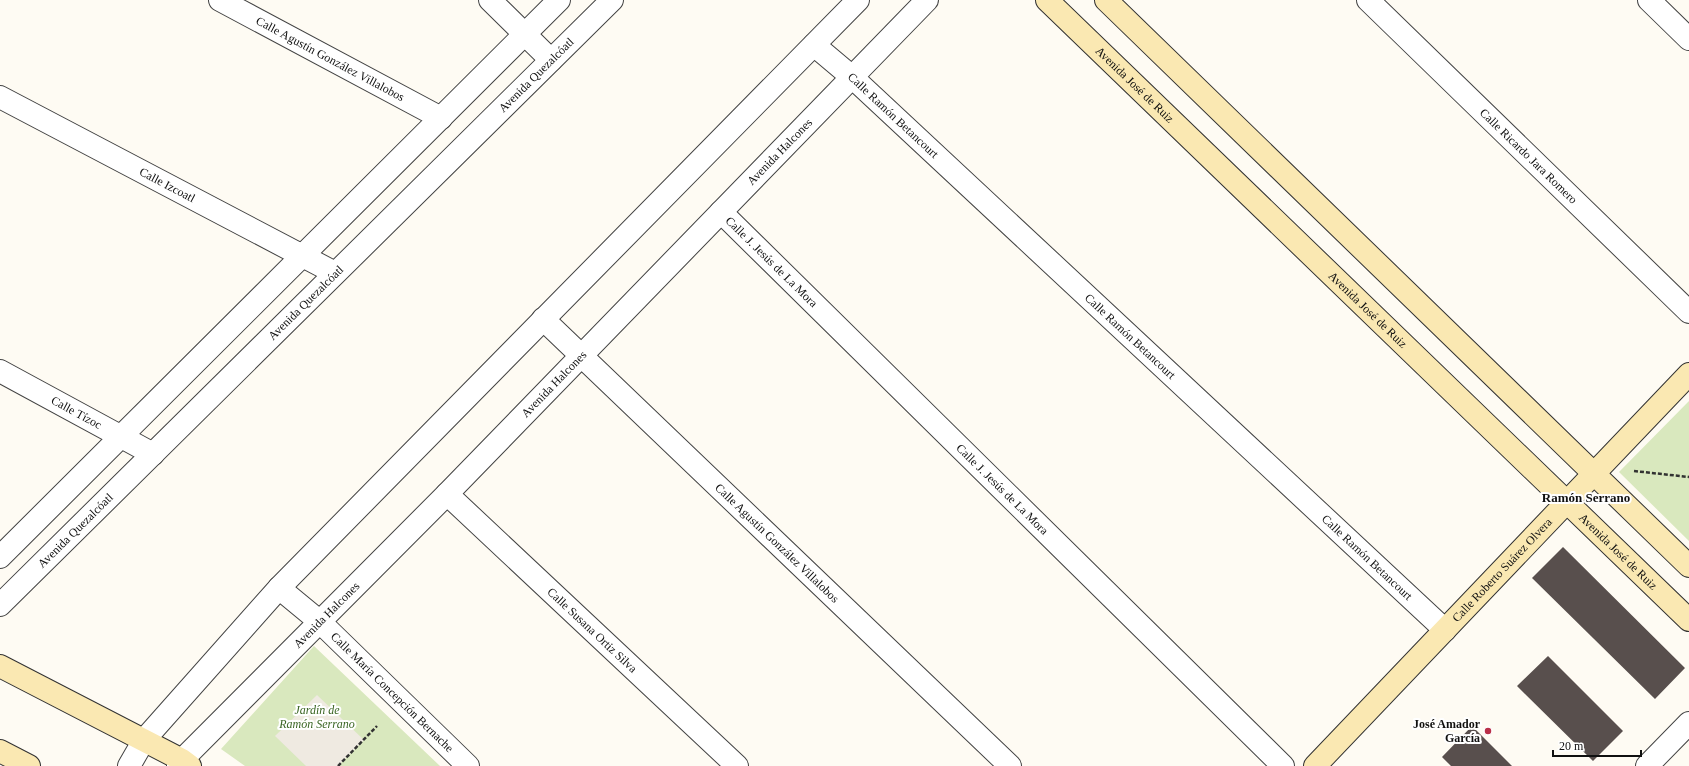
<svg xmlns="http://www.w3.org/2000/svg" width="1689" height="766" font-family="'Times New Roman',serif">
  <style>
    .green { fill: #d9e8be }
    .plaza { fill: #efeae1 }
    .building { fill: #584f4d }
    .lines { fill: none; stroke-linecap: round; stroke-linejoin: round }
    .street-casing { stroke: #434343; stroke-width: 24 }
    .secondary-casing { stroke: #323232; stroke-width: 24 }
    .path { stroke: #323232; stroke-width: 2.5; stroke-dasharray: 4 2; stroke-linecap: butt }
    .street { stroke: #fff; stroke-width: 22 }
    .secondary { stroke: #fae8b2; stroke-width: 22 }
    .poi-dot { fill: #b92f48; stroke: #fff; stroke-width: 1.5 }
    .labels { text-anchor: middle; stroke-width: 4; stroke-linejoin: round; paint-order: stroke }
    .street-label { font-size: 12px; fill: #101010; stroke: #fff }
    .park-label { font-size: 12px; font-style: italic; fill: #3a6523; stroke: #fff }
    .poi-label { font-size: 12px; font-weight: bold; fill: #101010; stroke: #fff; text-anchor: end }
    .neighbourhood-label { font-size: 13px; font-weight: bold; fill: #101010; stroke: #fff }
  </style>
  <rect width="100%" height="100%" fill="#fefbf3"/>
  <path class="green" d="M 1689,401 L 1689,541 L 1619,472 Z
    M 314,646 L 440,766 L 245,766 L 221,749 Z"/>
  <path class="plaza" d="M 317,695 L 364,740 L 338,766 L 306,766 L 275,736 Z"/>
  <path class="building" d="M 1563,547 L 1685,668 L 1655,699 L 1532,578 Z
    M 1548,656 L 1623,731 L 1593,761 L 1517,686 Z
    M 1472,726 L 1512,766 L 1451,766 L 1442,757 Z"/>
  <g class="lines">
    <defs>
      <g id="street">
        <path id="s1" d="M 220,0 L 441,118"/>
        <path d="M 490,0 L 551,60"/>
        <path id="s2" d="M 1368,0 L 1689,312"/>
        <path d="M 1649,0 L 1689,39"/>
        <path id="s3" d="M 814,45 L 852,77 L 1445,630"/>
        <path id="s4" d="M 0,97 L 335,273"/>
        <path id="s5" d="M 721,212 L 1283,766"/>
        <path id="s6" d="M 543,319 L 1010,766"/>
        <path id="s7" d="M 0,371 L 153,454"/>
        <path id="s8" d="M 447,494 L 737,766"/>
        <path d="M 0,557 L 559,0"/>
        <path id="s9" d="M 279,588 L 319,621 L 468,766"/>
        <path id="s10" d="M 0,605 L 612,0"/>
        <path d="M 129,766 L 144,740 L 279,588 L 858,0"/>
        <path id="s11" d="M 178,766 L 182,760 L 447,494 L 927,0"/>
        <path d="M 1647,766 L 1689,723"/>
      </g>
      <g id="secondary">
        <path id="s12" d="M 1047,0 L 1689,620"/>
        <path d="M 1106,0 L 1689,566"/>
        <path d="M 0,666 L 182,760 L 190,766"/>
        <path d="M 0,751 L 29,766"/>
        <path id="s13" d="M 1315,766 L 1689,374"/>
      </g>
    </defs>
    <use href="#street" class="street-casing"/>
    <use href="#secondary" class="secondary-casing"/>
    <path class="path" d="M 1634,471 L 1689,477
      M 338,766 L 377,726"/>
    <use href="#street" class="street"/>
    <use href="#secondary" class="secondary"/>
  </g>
  <circle class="poi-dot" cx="1488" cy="731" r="4"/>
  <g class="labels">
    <g class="street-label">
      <text dy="4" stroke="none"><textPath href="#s1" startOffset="125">Calle Agustín González Villalobos</textPath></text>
      <text dy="4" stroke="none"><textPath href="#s10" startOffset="754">Avenida Quezalcóatl</textPath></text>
      <text dy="4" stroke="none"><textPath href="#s12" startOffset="122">Avenida José de Ruiz</textPath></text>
      <text dy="4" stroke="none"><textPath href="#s3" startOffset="106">Calle Ramón Betancourt</textPath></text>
      <text dy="4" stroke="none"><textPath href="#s11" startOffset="860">Avenida Halcones</textPath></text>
      <text dy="4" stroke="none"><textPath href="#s2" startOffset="224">Calle Ricardo Jara Romero</textPath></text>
      <text dy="4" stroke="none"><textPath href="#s4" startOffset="189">Calle Izcoatl</textPath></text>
      <text dy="4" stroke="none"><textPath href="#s5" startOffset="71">Calle J. Jesús de La Mora</textPath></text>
      <text dy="4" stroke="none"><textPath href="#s10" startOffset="430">Avenida Quezalcóatl</textPath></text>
      <text dy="4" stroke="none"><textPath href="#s12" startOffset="446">Avenida José de Ruiz</textPath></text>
      <text dy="4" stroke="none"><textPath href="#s3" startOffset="430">Calle Ramón Betancourt</textPath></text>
      <text dy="4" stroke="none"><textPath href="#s11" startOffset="536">Avenida Halcones</textPath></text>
      <text dy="4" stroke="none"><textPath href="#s7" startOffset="87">Calle Tízoc</textPath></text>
      <text dy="4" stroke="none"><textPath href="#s5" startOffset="395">Calle J. Jesús de La Mora</textPath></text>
      <text dy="4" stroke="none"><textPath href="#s10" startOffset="106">Avenida Quezalcóatl</textPath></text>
      <text dy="4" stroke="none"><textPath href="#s6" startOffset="324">Calle Agustín González Villalobos</textPath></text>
      <text dy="4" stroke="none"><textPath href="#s12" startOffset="794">Avenida José de Ruiz</textPath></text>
      <text dy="4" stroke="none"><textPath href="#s3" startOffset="754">Calle Ramón Betancourt</textPath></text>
      <text dy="4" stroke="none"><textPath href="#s13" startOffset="271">Calle Roberto Suárez Olvera</textPath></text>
      <text dy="4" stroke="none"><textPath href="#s11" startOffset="212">Avenida Halcones</textPath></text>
      <text dy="4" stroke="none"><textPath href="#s8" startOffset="199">Calle Susana Ortiz Silva</textPath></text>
      <text dy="4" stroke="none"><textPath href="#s9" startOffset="154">Calle María Concepción Bernache</textPath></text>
    </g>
    <g class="park-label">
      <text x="317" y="714">Jardín de<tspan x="317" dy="14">Ramón Serrano</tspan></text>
    </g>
    <g class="poi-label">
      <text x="1480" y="728">José Amador<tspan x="1480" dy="14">García</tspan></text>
    </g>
    <g class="neighbourhood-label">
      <text x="1586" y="502">Ramón Serrano</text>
    </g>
  </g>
  <path d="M1553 750v6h88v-6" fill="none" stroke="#101010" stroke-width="2"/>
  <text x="1559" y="750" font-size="12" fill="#101010" stroke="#ffffff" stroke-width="3" paint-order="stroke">20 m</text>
</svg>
